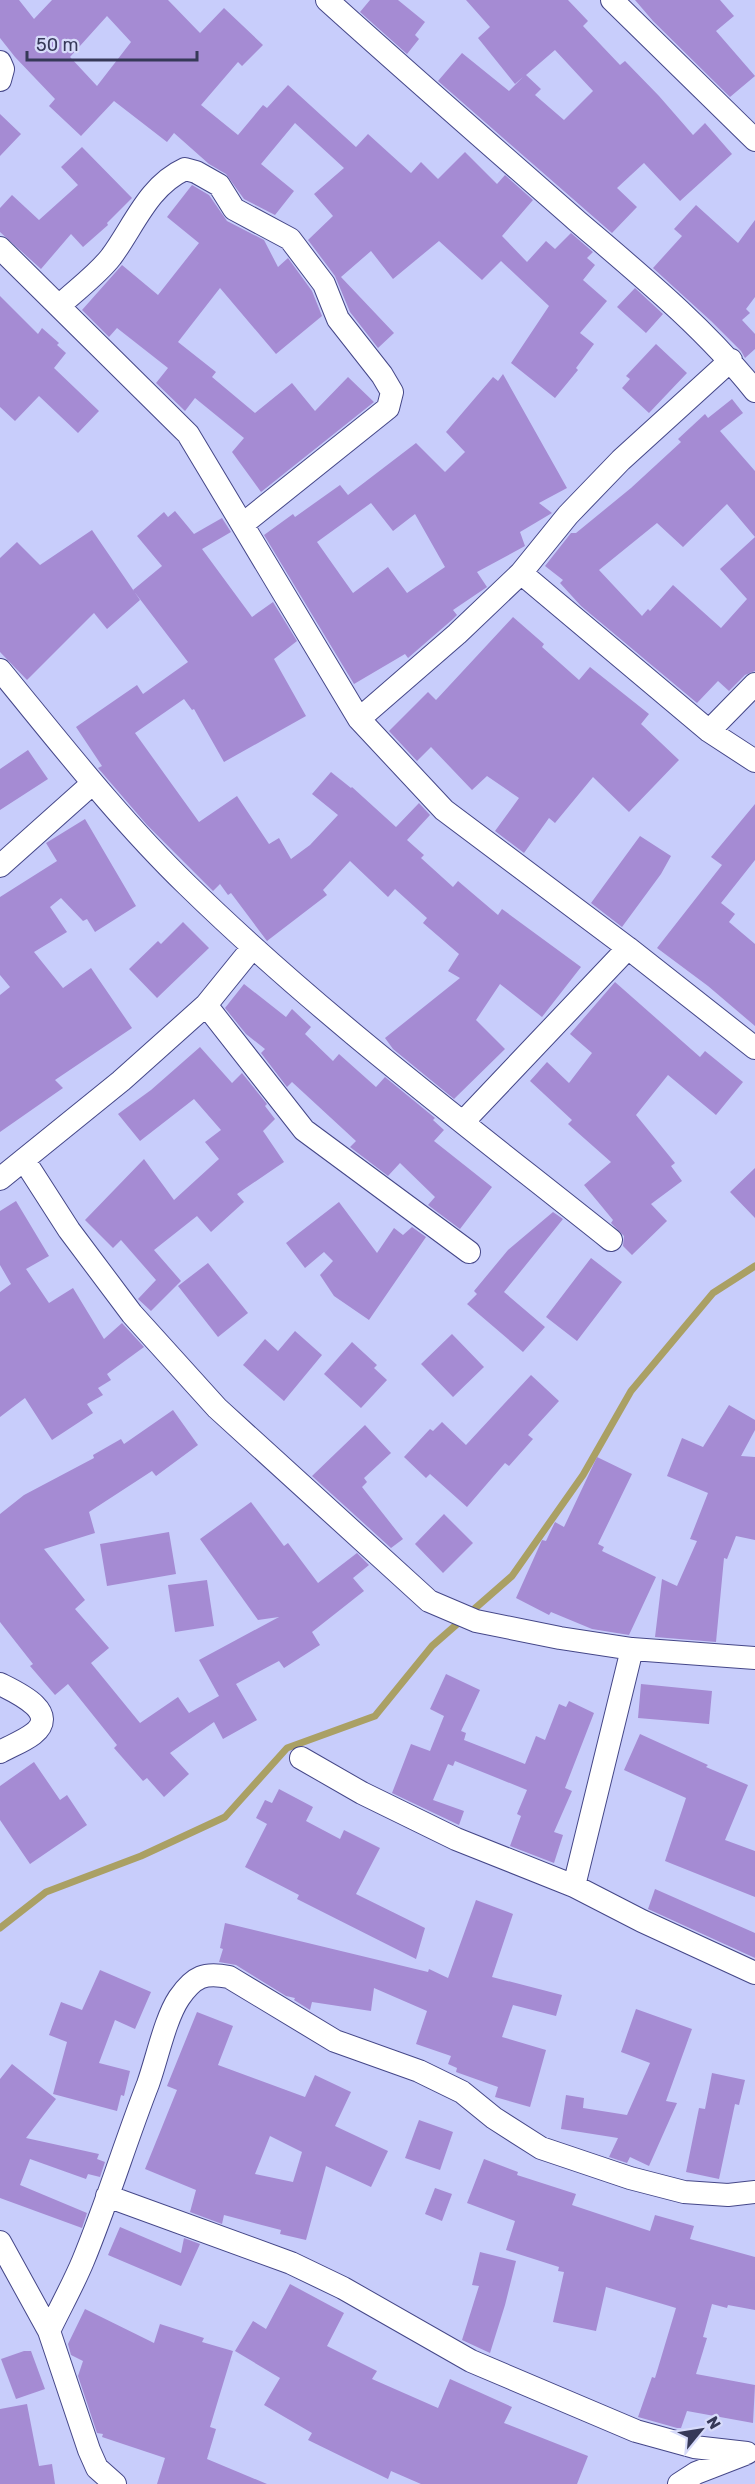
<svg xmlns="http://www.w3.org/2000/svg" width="755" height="2484" font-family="Rubik,sans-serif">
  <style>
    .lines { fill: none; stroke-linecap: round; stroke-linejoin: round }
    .stream { stroke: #aaa064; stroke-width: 7 }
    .building { fill: #a58bd3; fill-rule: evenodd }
    .minor-casing { stroke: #454788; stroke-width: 24 }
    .minor { stroke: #fff; stroke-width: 22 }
  </style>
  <rect width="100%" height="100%" fill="#c8cdfb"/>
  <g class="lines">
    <path class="stream" d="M 0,1928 L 46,1892 L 141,1856 L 225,1817 L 287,1748 L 375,1716 L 432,1646 L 512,1576 L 583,1475 L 631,1391 L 713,1293 L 755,1266"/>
  </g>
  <path class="building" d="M 0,0 L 19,0 L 34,19 L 52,0 L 168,0 L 200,33 L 224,8 L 263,45 L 242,66 L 238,62 L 201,105 L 238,135 L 263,105 L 267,108 L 288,85 L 356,147 L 368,134 L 411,173 L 421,162 L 438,179 L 465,152 L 497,184 L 505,175 L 533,200 L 502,236 L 527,262 L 546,241 L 555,249 L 571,233 L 593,252 L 587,258 L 595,265 L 583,280 L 607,301 L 580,333 L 594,344 L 576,368 L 578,370 L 555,398 L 511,363 L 549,306 L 501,261 L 482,280 L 439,241 L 393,279 L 371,251 L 341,277 L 394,333 L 378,348 L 350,312 L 335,276 L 308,240 L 333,216 L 314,194 L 344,168 L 295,123 L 261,164 L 294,191 L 275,215 L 244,199 L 226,174 L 209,164 L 174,133 L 167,142 L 114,101 L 81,136 L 49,106 L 55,99 L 15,57 L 0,38 ZM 107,16 L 131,42 L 97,86 L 70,57 Z
    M 370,0 L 398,0 L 425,22 L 415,35 L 419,39 L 407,54 L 360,12 Z
    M 466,0 L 568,0 L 588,21 L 583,26 L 620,65 L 625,61 L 659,96 L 693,135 L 705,123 L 732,154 L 680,201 L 644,163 L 617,188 L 637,207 L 612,233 L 438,81 L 462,53 L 509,91 L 523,77 L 515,84 L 478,38 L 490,27 ZM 555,50 L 593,91 L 564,120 L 535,95 L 541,89 L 526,75 Z
    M 635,0 L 720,0 L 734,16 L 716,31 L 755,76 L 730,97 L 653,21 Z
    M 0,114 L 21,134 L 0,156 Z
    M 82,147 L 132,198 L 107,223 L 108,225 L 83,247 L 71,234 L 41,269 L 0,232 L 0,208 L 12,195 L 39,220 L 78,185 L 61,167 Z
    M 192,185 L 209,195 L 227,221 L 264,240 L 278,267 L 288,258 L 312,291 L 322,316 L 276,354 L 220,288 L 178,342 L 216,372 L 212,377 L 255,413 L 292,383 L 315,411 L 348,377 L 374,402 L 261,492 L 232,452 L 244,438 L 195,398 L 185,411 L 156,383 L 168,368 L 117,328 L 109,337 L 82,310 L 122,265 L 158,295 L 199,243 L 167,217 Z
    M 696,205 L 738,243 L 755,220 L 755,297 L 746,309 L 750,313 L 742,320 L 755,334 L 755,349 L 745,358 L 741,351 L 711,321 L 653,268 L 682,236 L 674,229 Z
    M 635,288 L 663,314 L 646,333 L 617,307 Z
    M 0,296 L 38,334 L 42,328 L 59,343 L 57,345 L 66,353 L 54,368 L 99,411 L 78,433 L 39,396 L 15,421 L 0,407 Z
    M 656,344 L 687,373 L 649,413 L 622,388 L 630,379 L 626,376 Z
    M 503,374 L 567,488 L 539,503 L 552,513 L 520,532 L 525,546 L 477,572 L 487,587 L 453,610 L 457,615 L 453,619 L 408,658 L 405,654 L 354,684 L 264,535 L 293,514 L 295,517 L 340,485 L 348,495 L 416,443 L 445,472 L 465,452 L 446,432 L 493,377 L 498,381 ZM 371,503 L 393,531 L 415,514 L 445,567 L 407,593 L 388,567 L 353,593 L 317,542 Z
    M 732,399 L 743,413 L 720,431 L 755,471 L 755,671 L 745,675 L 729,691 L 718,681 L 697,703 L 581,606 L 560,583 L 563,580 L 545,566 L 571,533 L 576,533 L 631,488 L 681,442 L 678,439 L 705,414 L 708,418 ZM 727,504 L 755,537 L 720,569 L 747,599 L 721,628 L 673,585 L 650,611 L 648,609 L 642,616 L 599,570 L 657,523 L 683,547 Z
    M 175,511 L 194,534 L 222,518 L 231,532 L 202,549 L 252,617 L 273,602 L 297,641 L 274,659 L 306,716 L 224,762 L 194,709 L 192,710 L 184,699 L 135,733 L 199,822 L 237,796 L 269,844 L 279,838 L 291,859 L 310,845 L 338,815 L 312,794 L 331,772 L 351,788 L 352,787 L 396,827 L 419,803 L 430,815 L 407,840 L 424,855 L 421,858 L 453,887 L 458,881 L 498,915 L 502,909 L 581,967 L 542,1017 L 500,984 L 476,1020 L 505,1049 L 454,1099 L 393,1049 L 385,1038 L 460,978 L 448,971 L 459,954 L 423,923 L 427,918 L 395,889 L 388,897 L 350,861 L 323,890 L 327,895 L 267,941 L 231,893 L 228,895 L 220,884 L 213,891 L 147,825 L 98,768 L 102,766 L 76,727 L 137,685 L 143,694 L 188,662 L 133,590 L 162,566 L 137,536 L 164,512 L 168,517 Z
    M 92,530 L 140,600 L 107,629 L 94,613 L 27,680 L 0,652 L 0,558 L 17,542 L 40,565 Z
    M 513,617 L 544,644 L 542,647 L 579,680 L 590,667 L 649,714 L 641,724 L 679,760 L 629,812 L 593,777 L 555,823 L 549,818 L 524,853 L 495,831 L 519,798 L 487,776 L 472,790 L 431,747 L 417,761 L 389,731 L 428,692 L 436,700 Z
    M 28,750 L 48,779 L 0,810 L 0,769 Z
    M 755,804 L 755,860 L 721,903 L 735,914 L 729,922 L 755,944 L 755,1026 L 708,986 L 657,948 L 722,865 L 711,857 Z
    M 85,819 L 136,906 L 95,932 L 87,919 L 83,921 L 61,898 L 50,907 L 67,932 L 34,952 L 63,988 L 91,968 L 132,1028 L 55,1080 L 63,1088 L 0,1132 L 0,995 L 10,987 L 0,975 L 0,897 L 57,861 L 46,843 Z
    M 640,836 L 671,856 L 661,874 L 622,927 L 591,903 Z
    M 183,922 L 209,948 L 157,998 L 129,969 L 158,941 L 161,944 Z
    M 615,982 L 700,1057 L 705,1051 L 743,1082 L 716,1115 L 668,1075 L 636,1115 L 675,1163 L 671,1166 L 682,1181 L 651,1204 L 667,1221 L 632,1255 L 623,1246 L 624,1236 L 611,1223 L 613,1220 L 584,1185 L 611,1162 L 568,1124 L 572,1120 L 530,1081 L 547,1062 L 569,1083 L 592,1053 L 570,1034 Z
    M 244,984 L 286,1017 L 292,1009 L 311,1027 L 305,1034 L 333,1061 L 339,1054 L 376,1087 L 385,1077 L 435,1118 L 433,1120 L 444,1130 L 434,1141 L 492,1187 L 460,1229 L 428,1205 L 435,1197 L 400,1163 L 388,1176 L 350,1147 L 356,1141 L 292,1082 L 287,1087 L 261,1053 L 265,1049 L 246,1034 L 225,1008 Z
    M 200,1047 L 232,1083 L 242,1073 L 267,1104 L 265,1106 L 275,1119 L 263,1131 L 284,1162 L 237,1194 L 244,1202 L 211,1232 L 197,1216 L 154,1250 L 181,1281 L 151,1311 L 138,1299 L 156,1280 L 121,1240 L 113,1248 L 85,1220 L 144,1159 L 174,1200 L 219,1159 L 205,1142 L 221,1130 L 194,1099 L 140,1141 L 118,1114 L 151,1090 Z
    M 755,1168 L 755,1218 L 730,1192 Z
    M 16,1201 L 49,1256 L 26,1269 L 49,1303 L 73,1288 L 104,1339 L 122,1323 L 144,1347 L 107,1374 L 111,1380 L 98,1388 L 103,1395 L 87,1404 L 93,1413 L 52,1440 L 25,1398 L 0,1417 L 0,1292 L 11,1284 L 0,1265 L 0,1211 Z
    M 339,1202 L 377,1253 L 394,1228 L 403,1235 L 412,1227 L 426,1237 L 369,1320 L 334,1296 L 320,1275 L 333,1261 L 324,1252 L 305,1268 L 286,1243 Z
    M 553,1212 L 563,1219 L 504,1292 L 545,1327 L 523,1352 L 467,1304 L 477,1294 L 474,1291 L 508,1250 Z
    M 591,1258 L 622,1282 L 577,1341 L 546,1317 Z
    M 208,1263 L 248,1313 L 218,1337 L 178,1286 Z
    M 295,1331 L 322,1355 L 284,1401 L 243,1365 L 265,1339 L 278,1351 Z
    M 452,1334 L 484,1367 L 453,1397 L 421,1364 Z
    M 352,1342 L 377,1365 L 374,1368 L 387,1380 L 361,1408 L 324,1374 Z
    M 531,1375 L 559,1401 L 528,1435 L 533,1439 L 509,1466 L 505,1463 L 467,1507 L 430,1474 L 426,1478 L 404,1457 L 430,1429 L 433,1431 L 442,1422 L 466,1445 Z
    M 729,1405 L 755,1420 L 755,1430 L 741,1456 L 755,1457 L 755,1540 L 736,1536 L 727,1559 L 724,1558 L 716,1642 L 655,1637 L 662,1579 L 677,1586 L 697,1541 L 690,1539 L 708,1493 L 667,1476 L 682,1438 L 703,1447 Z
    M 173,1410 L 198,1445 L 156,1476 L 152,1471 L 89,1512 L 95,1533 L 44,1549 L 85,1600 L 75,1609 L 109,1648 L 91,1663 L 140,1723 L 178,1697 L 189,1713 L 219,1696 L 199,1660 L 279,1617 L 258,1620 L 200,1539 L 251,1502 L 284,1546 L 288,1543 L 318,1583 L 357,1553 L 369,1565 L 353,1578 L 364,1591 L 312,1632 L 320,1645 L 284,1668 L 279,1661 L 236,1684 L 257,1720 L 223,1739 L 214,1722 L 170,1753 L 189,1774 L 164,1797 L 147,1778 L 143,1781 L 114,1748 L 117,1745 L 68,1684 L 55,1695 L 30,1666 L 33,1664 L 0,1622 L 0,1514 L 24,1495 L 94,1458 L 93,1455 L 121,1439 L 124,1444 Z
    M 365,1425 L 391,1453 L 364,1478 L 367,1482 L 362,1487 L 403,1539 L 391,1548 L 312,1476 Z
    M 597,1457 L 632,1474 L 598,1544 L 604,1547 L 602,1551 L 656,1577 L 629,1635 L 592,1629 L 551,1612 L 549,1615 L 516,1598 L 542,1540 L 546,1541 L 555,1522 L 564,1527 Z
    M 444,1514 L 473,1543 L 443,1573 L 415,1544 Z
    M 169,1532 L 176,1574 L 107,1586 L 100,1544 Z
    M 207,1580 L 214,1626 L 175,1632 L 168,1585 Z
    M 446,1674 L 480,1690 L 461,1731 L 466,1733 L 464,1740 L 525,1764 L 536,1736 L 545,1740 L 559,1704 L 566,1707 L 569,1701 L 594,1713 L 565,1788 L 572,1791 L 554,1832 L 563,1835 L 554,1863 L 510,1846 L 521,1816 L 517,1814 L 527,1790 L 455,1761 L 453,1766 L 448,1764 L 433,1800 L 464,1811 L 459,1825 L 392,1793 L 411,1744 L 430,1751 L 444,1716 L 430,1709 Z
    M 641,1684 L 712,1691 L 709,1724 L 638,1718 Z
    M 640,1734 L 708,1765 L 706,1767 L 748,1785 L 725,1840 L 755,1851 L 755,1897 L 665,1861 L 686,1798 L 624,1770 Z
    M 34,1762 L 60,1800 L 67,1795 L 87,1825 L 30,1864 L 0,1820 L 0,1786 Z
    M 279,1789 L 313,1807 L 306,1821 L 340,1839 L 344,1830 L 380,1848 L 356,1894 L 425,1928 L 416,1959 L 297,1899 L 299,1895 L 245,1867 L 267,1824 L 256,1818 L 265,1800 L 272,1803 Z
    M 655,1889 L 755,1933 L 755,1958 L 648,1909 Z
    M 476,1900 L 513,1914 L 492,1977 L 562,1995 L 556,2016 L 513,2005 L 502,2037 L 546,2050 L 530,2107 L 495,2097 L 498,2087 L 456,2072 L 457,2068 L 448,2064 L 451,2056 L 416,2044 L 427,2011 L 374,1988 L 371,2011 L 312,2002 L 310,2010 L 294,2000 L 295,1998 L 286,1996 L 236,1965 L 219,1962 L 223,1949 L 220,1948 L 225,1923 L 428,1972 L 429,1969 L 448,1978 Z
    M 100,1970 L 151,1992 L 135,2029 L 115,2020 L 99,2063 L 130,2071 L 124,2096 L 121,2095 L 117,2111 L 53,2094 L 67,2042 L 49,2035 L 61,2002 L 82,2010 Z
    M 636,2009 L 692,2029 L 666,2101 L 677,2103 L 649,2166 L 630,2157 L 627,2163 L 609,2157 L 618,2138 L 561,2129 L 566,2095 L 584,2098 L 583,2108 L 627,2115 L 650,2063 L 621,2052 Z
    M 197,2012 L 233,2026 L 218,2065 L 305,2097 L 315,2075 L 351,2092 L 335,2126 L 388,2151 L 371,2187 L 326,2166 L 306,2240 L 280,2234 L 281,2230 L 224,2215 L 222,2224 L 190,2212 L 196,2190 L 145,2169 L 177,2090 L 167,2086 ZM 270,2136 L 302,2152 L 293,2182 L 255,2174 Z
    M 12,2064 L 56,2099 L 26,2138 L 99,2154 L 97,2159 L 105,2162 L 100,2177 L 88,2174 L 86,2179 L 30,2159 L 20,2185 L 87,2213 L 82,2228 L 0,2198 L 0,2079 Z
    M 712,2073 L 745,2080 L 739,2105 L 735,2104 L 719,2179 L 686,2172 L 699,2108 L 705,2109 Z
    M 419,2120 L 453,2132 L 440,2170 L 405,2158 Z
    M 484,2159 L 518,2172 L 517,2175 L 576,2194 L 572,2205 L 650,2231 L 655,2215 L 694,2226 L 690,2239 L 755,2257 L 755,2310 L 728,2305 L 727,2308 L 712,2304 L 703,2337 L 707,2338 L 696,2374 L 755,2385 L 753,2423 L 687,2411 L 681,2428 L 677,2428 L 638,2417 L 652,2377 L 655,2378 L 676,2308 L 606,2287 L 596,2331 L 553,2322 L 564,2272 L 558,2271 L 559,2267 L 506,2250 L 515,2221 L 467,2203 Z
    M 435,2188 L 452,2194 L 442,2221 L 425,2214 Z
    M 120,2227 L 181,2253 L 184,2238 L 200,2244 L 181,2286 L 108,2255 Z
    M 480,2252 L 516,2261 L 505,2305 L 490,2353 L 462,2340 L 479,2286 L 472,2285 Z
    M 290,2284 L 344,2313 L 327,2346 L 377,2371 L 372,2379 L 438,2408 L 450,2379 L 512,2407 L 504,2423 L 588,2456 L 577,2484 L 421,2484 L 391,2471 L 388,2479 L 308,2440 L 312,2433 L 264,2405 L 280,2378 L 235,2351 L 253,2321 L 266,2329 Z
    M 85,2309 L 154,2343 L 160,2324 L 204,2338 L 202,2342 L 233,2351 L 210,2427 L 216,2429 L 207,2459 L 267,2484 L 157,2484 L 165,2458 L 102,2437 L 103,2434 L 97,2433 L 78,2376 L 83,2361 L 71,2355 L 68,2344 Z
    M 24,2351 L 31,2351 L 45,2389 L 16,2399 L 1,2359 Z
    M 27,2404 L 39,2466 L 52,2464 L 55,2484 L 0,2484 L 0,2409 Z"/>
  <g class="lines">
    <defs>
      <path id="minor" d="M 327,0 C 410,75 494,148 577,221 C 639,274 704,327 755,391
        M 612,0 L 755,140
        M 0,62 L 3,69 L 0,80
        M 0,248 L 188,434 L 359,719 L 444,810 L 628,948 L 755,1048
        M 59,306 C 76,290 97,275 111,257 C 134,226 148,186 185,169 L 196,172 L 219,185 L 234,209 L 290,239 L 324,284 L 338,319 L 382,375 L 392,392 L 388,408 L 243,524
        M 521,573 L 709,731 L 755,761
        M 0,670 C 60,743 119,819 187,885 C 319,1014 467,1125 611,1240
        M 359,719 L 457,634 L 521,573 L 568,515 L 621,460 L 731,360
        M 709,731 L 755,684
        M 0,866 L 93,783
        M 206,1005 L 304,1130 L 469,1252
        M 463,1122 L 628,948
        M 24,1160 L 69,1230 L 132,1314 L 217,1408 L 429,1601 L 476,1621 L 560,1638 L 632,1649 L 755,1658
        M 0,1179 L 121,1081 L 206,1005 L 253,947
        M 0,1684 C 16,1692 61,1712 33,1734 C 24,1741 11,1746 0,1752
        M 301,1758 L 362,1793 L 456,1839 L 574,1886 L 642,1921 L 755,1973
        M 574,1886 L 632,1649
        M 107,2196 L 291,2263 L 343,2288 L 471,2361 L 636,2431 L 694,2447 L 747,2453
        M 0,2242 L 49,2331 L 89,2450 L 97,2468 L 115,2484
        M 49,2331 C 60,2308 73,2285 83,2261 C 107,2203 125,2143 148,2084 C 157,2059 165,2019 179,1998 C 194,1976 205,1972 229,1977 L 335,2041 L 419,2071 L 462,2092 L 494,2118 L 541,2148 L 630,2178 L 684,2192 L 728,2195 L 755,2192
        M 679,2484 L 696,2473 L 745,2454"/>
    </defs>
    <use href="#minor" class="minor-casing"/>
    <use href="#minor" class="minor"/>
  </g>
  <g transform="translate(701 2430) rotate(60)" stroke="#d7dbfa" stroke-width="4.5" paint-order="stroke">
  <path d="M0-4.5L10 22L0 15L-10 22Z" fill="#363958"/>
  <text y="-9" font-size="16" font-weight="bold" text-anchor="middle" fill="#363958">N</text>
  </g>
  <path d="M27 51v9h170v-9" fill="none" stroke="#363958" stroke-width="3"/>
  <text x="36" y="51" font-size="18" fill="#363958" stroke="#d7dbfa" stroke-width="4.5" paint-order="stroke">50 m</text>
</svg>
